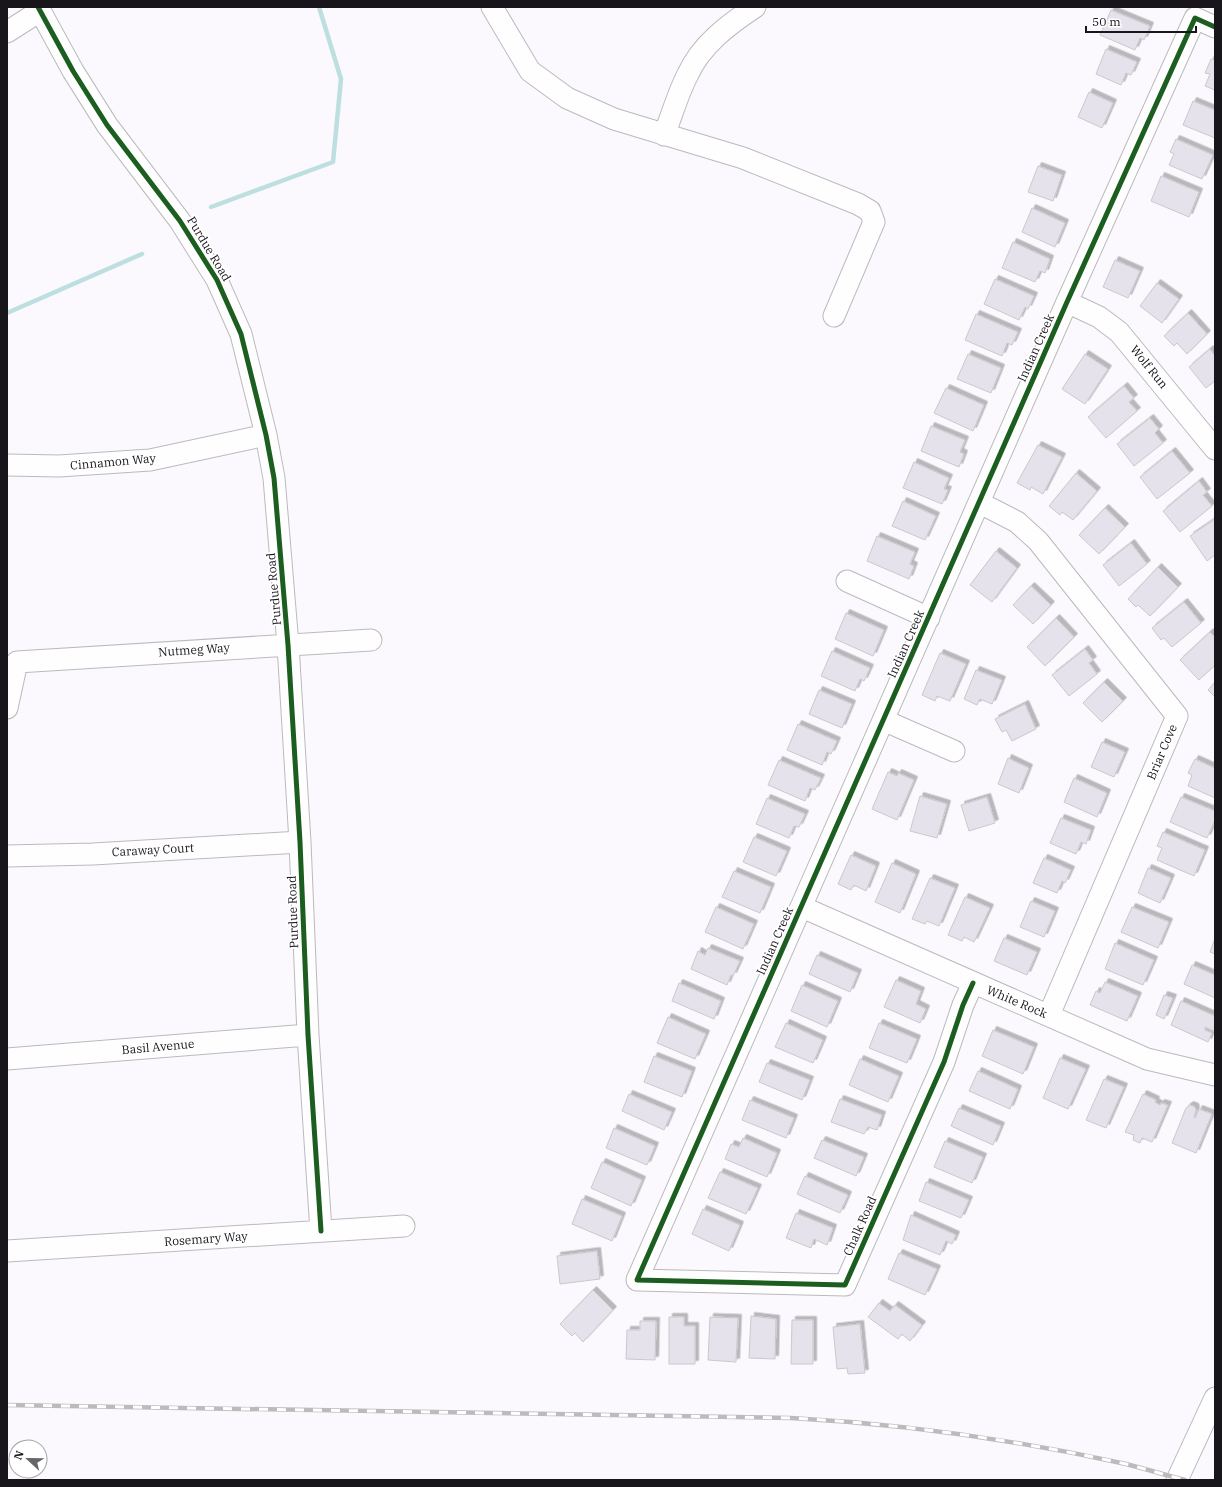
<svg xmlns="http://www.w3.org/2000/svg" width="1222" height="1487" font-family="'IBM Plex Serif',serif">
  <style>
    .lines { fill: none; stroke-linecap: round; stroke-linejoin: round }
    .stream { stroke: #bddfe0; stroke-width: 4.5 }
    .building { fill: #e6e2eb; stroke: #cac8cd; filter: url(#shadow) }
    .minor-casing { stroke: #bbb9be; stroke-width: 23 }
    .minor { stroke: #fefeff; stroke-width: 21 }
    .rail-casing { stroke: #bbbbbc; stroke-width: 4.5 }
    .rail { stroke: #fff; stroke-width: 3; stroke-dasharray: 9; stroke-linecap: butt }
    .cycleway-casing { stroke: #fff; stroke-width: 8 }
    .cycleway { stroke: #1b5e20; stroke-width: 5 }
    .labels { text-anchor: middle; stroke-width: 3.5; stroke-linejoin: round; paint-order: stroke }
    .street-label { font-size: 12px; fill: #18151b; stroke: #fff }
  </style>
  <defs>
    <filter id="shadow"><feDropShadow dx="3.5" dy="-3.5" stdDeviation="0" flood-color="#0004"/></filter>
  </defs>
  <rect width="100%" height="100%" fill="#fbf9fe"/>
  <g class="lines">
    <path class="stream" d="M 211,207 L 333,162 L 341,79 L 319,7
      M 7,313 L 142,254"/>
  </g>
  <path class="building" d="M 1111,10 L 1150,26 L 1144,40 L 1140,38 L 1135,50 L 1100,35 Z
    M 1106,49 L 1137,62 L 1131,75 L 1126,73 L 1121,85 L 1096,74 Z
    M 1211,59 L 1215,60 L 1215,90 L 1205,86 L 1210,74 L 1205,73 Z
    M 1089,92 L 1113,103 L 1102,128 L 1078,117 Z
    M 1193,101 L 1215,110 L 1215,138 L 1183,125 Z
    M 1176,139 L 1213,155 L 1202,179 L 1169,165 L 1174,154 L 1170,152 Z
    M 1038,166 L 1062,175 L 1053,201 L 1028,192 Z
    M 1161,176 L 1199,192 L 1189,217 L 1151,201 Z
    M 1032,208 L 1065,223 L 1055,247 L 1022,232 Z
    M 1013,242 L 1050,259 L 1045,273 L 1040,271 L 1035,282 L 1002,268 Z
    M 1115,260 L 1140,271 L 1128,298 L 1103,287 Z
    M 995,279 L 1034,296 L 1028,309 L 1025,307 L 1019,320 L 984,304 Z
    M 1157,283 L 1179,299 L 1162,323 L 1140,306 Z
    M 1188,313 L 1207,334 L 1187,354 L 1177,343 L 1174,346 L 1164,336 Z
    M 976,314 L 1018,332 L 1012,345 L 1007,343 L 1002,356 L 965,340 Z
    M 1210,349 L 1215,356 L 1215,381 L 1206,388 L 1189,367 Z
    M 968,354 L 1001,368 L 991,393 L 957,379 Z
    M 1085,354 L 1108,369 L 1085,404 L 1062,389 Z
    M 1124,386 L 1134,398 L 1129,402 L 1137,411 L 1106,438 L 1088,417 Z
    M 946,388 L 984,405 L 973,431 L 934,413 Z
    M 1150,418 L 1159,429 L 1155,433 L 1163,443 L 1134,466 L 1117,444 Z
    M 931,426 L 965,440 L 960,452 L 964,454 L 959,467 L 921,451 Z
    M 1038,445 L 1062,457 L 1043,494 L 1031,487 L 1030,490 L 1017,483 Z
    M 1172,451 L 1190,473 L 1157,499 L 1140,477 Z
    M 914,462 L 949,478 L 944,489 L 948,490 L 942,504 L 903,488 Z
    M 1076,473 L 1097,491 L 1073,520 L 1062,512 L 1060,515 L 1049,506 Z
    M 1199,481 L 1207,492 L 1203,495 L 1212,506 L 1180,532 L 1163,511 Z
    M 903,501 L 936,516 L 925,540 L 892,526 Z
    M 1105,508 L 1125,527 L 1099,554 L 1079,535 Z
    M 1215,519 L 1215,555 L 1207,561 L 1190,536 Z
    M 877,536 L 915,552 L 910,564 L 914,566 L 909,579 L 867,561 Z
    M 1131,543 L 1147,564 L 1119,586 L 1103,565 Z
    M 996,551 L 1017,568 L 992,602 L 970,585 Z
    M 1158,567 L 1178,587 L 1150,616 L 1138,605 L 1136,607 L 1128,599 Z
    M 1031,586 L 1051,605 L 1033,624 L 1013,605 Z
    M 1184,602 L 1201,623 L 1172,647 L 1164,638 L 1161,640 L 1152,628 Z
    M 846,613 L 884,630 L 873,656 L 835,639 Z
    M 1056,618 L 1074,637 L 1045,666 L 1027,647 Z
    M 1210,632 L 1215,637 L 1215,665 L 1199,680 L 1180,660 Z
    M 1085,649 L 1093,660 L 1089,663 L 1097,674 L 1069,696 L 1052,675 Z
    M 832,651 L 870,668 L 864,681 L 860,679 L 855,691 L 821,676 Z
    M 940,653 L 966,664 L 950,701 L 937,696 L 935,701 L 922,695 Z
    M 976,670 L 1002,680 L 992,704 L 980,699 L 977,705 L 964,699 Z
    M 1104,682 L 1123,701 L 1102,722 L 1083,703 Z
    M 1215,682 L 1215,697 L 1208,690 Z
    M 819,690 L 852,704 L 842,728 L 809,714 Z
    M 1025,704 L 1036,729 L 1012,741 L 1006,730 L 1002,732 L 995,719 Z
    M 798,724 L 837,741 L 831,754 L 827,752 L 822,765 L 787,750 Z
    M 1102,742 L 1125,752 L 1114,777 L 1091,767 Z
    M 1008,758 L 1029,768 L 1019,793 L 998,784 Z
    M 1195,759 L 1215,768 L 1215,798 L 1188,786 L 1192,775 L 1188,773 Z
    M 779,760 L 821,778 L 815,790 L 810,788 L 805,801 L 768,785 Z
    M 888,772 L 897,776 L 898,773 L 914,780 L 897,820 L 872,809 Z
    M 1074,778 L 1107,793 L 1097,817 L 1064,802 Z
    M 920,796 L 947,804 L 937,838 L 910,831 Z
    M 987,797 L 995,823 L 969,831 L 961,805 Z
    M 1181,797 L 1215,811 L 1215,820 L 1207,838 L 1170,822 Z
    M 767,798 L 805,814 L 799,827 L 794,826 L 789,838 L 756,824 Z
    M 1061,818 L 1091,830 L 1086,844 L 1081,842 L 1076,854 L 1050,843 Z
    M 1163,832 L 1205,850 L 1194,876 L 1157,860 L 1162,848 L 1157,846 Z
    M 754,837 L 787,851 L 776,876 L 743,862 Z
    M 851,855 L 876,866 L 866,891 L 854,885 L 851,890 L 838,884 Z
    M 1044,858 L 1071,870 L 1065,883 L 1062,881 L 1057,893 L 1033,883 Z
    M 892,863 L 916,874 L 900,913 L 875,902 Z
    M 1148,868 L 1171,878 L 1160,903 L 1138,893 Z
    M 734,871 L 771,887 L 760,913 L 722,897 Z
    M 930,878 L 955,888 L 939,926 L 927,921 L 925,924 L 912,919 Z
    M 965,897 L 990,908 L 974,942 L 964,937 L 962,941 L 948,935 Z
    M 1031,901 L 1055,911 L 1044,937 L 1020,927 Z
    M 716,907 L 754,924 L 743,949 L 705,932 Z
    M 1132,907 L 1169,922 L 1158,948 L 1121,932 Z
    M 1004,938 L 1037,952 L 1027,975 L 994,961 Z
    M 1215,938 L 1215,954 L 1210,952 Z
    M 1115,943 L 1154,960 L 1143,985 L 1105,969 Z
    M 708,948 L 740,961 L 733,976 L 731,975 L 727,985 L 691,969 L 698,951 L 705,955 Z
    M 817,955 L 858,973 L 850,992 L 809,974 Z
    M 1192,965 L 1215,975 L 1215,998 L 1184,984 Z
    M 896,980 L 921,991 L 916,1004 L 926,1009 L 920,1023 L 884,1007 Z
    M 1105,982 L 1138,996 L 1127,1021 L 1090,1005 L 1096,991 L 1100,993 Z
    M 679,983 L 721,1001 L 714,1019 L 672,1001 Z
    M 802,985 L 838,1001 L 827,1027 L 791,1011 Z
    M 1164,995 L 1173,998 L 1164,1019 L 1156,1015 Z
    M 1181,1001 L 1215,1016 L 1214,1031 L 1205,1027 L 1205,1030 L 1212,1033 L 1208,1042 L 1171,1025 Z
    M 668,1017 L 706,1034 L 695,1059 L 657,1043 Z
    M 786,1023 L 823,1040 L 813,1063 L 775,1047 Z
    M 879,1023 L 917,1039 L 907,1063 L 869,1048 Z
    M 993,1030 L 1034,1047 L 1023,1074 L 982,1056 Z
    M 654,1056 L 692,1071 L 682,1097 L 644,1082 Z
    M 1060,1058 L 1086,1069 L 1068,1109 L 1043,1098 Z
    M 860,1059 L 899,1076 L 888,1102 L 849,1085 Z
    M 767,1063 L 810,1080 L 802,1100 L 759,1082 Z
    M 978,1071 L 1018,1089 L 1010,1109 L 969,1091 Z
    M 1104,1079 L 1124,1087 L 1106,1128 L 1086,1120 Z
    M 629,1094 L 672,1112 L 664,1130 L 622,1111 Z
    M 1143,1094 L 1156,1100 L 1155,1102 L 1160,1105 L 1161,1103 L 1168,1105 L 1152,1142 L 1142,1138 L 1140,1143 L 1133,1140 L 1134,1135 L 1125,1132 Z
    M 840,1099 L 882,1115 L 877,1130 L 868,1127 L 864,1134 L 831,1122 Z
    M 750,1100 L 794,1118 L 786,1138 L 742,1120 Z
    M 1190,1105 L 1195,1107 L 1196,1110 L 1194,1117 L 1195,1118 L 1199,1109 L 1212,1114 L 1196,1153 L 1172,1143 L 1186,1108 Z
    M 959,1108 L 1001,1126 L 993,1145 L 951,1126 Z
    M 614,1128 L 655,1146 L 647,1165 L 606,1148 Z
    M 743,1138 L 777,1153 L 767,1177 L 725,1159 L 731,1144 L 739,1147 Z
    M 822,1140 L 864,1157 L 856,1176 L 814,1158 Z
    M 945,1141 L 983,1157 L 972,1183 L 934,1167 Z
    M 602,1162 L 642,1180 L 631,1206 L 591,1188 Z
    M 720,1172 L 758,1188 L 746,1214 L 708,1198 Z
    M 805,1176 L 848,1195 L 840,1213 L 797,1194 Z
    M 926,1182 L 969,1200 L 961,1218 L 919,1201 Z
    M 582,1199 L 622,1216 L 612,1241 L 572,1224 Z
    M 703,1209 L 740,1225 L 729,1251 L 692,1234 Z
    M 796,1213 L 833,1228 L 827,1245 L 814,1239 L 811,1248 L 786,1238 Z
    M 911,1215 L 956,1235 L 952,1244 L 946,1241 L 940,1255 L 903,1240 Z
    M 597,1251 L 600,1279 L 560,1284 L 557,1256 Z
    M 899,1253 L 937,1269 L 925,1295 L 888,1279 Z
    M 593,1290 L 613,1310 L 583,1342 L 575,1333 L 572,1336 L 560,1324 Z
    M 879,1303 L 890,1311 L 895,1305 L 922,1325 L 910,1341 L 902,1334 L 898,1339 L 868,1317 Z
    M 751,1316 L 776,1319 L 775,1359 L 749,1358 Z
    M 669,1317 L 684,1317 L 684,1326 L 695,1326 L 695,1364 L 669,1364 Z
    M 710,1317 L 738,1318 L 736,1362 L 708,1360 Z
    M 792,1320 L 813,1320 L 813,1364 L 791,1364 Z
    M 640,1321 L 656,1321 L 655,1360 L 626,1359 L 627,1330 L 640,1330 Z
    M 860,1324 L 865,1373 L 848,1374 L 847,1368 L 837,1369 L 833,1327 Z"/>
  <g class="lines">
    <defs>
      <path id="minor" d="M 38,7 L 73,71 L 107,125 L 180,221 L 217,280 L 241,334 L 266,435 L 274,478 L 288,645 L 300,842 L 308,1035 L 321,1231
        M 492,7 L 530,71 L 567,98 L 614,119 L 743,158 L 858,204 L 870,211 L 874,222 L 834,316
        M 7,32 L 40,11
        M 664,135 C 672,115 678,93 688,74 C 701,45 729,24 755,7
        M 1067,302 L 1099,317 L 1119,332 L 1215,449
        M 7,465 L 59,466 L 150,460 L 266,435
        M 980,503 L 1017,522 L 1038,541 L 1177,716 L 1049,1015
        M 847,581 L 929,618
        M 7,708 L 17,662 L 371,640
        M 883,720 L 954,751
        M 7,856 L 93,854 L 300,842
        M 802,907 L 1147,1059 L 1215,1075
        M 973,983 L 963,1005 L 944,1062 L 845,1285 L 637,1280 L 1067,302 L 1195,18 L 1215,27
        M 7,1059 L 308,1035
        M 7,1251 L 404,1226
        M 1177,1480 L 1215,1398"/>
    </defs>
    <use href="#minor" class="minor-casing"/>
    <use href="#minor" class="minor"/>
    <defs>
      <path id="rail" d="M 7,1405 L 791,1418 C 904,1424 1016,1440 1126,1464 C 1146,1469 1165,1475 1185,1480"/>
    </defs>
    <use href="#rail" class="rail-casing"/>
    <use href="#rail" class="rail"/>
    <defs>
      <path id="cycleway" d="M 38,7 L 73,71 L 107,125 L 180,221 L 217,280 L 241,334 L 266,435 L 274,478 L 288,645 L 300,842 L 308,1035 L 321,1231
        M 973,983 L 963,1005 L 944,1062 L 845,1285 L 637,1280 L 1067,302 L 1195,18 L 1215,27"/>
    </defs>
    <use href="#cycleway" class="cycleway-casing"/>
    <use href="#cycleway" class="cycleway"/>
  </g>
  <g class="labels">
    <g class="street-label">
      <text transform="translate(209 249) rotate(59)" y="4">Purdue Road</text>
      <text transform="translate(1036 348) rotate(-66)" y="4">Indian Creek</text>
      <text transform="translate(1149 367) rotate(51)" y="4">Wolf Run</text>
      <text transform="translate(113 462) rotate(-5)" y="4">Cinnamon Way</text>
      <text transform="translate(274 589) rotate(-95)" y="4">Purdue Road</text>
      <text transform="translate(906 644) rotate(-66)" y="4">Indian Creek</text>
      <text transform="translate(194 650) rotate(-4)" y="4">Nutmeg Way</text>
      <text transform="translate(1162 752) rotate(-67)" y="4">Briar Cove</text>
      <text transform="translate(153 850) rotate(-3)" y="4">Caraway Court</text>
      <text transform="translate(293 912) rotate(-92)" y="4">Purdue Road</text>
      <text transform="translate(775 941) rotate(-66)" y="4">Indian Creek</text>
      <text transform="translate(1017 1002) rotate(23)" y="4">White Rock</text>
      <text transform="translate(158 1047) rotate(-5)" y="4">Basil Avenue</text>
      <text transform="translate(860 1226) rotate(-66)" y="4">Chalk Road</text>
      <text transform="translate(206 1239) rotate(-4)" y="4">Rosemary Way</text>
    </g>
  </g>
  <rect width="1222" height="1487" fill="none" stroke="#18151b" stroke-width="16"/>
  <g transform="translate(28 1459) rotate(292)"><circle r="19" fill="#ffffff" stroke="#a3a1a4"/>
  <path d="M0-3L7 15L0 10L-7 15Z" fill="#67656a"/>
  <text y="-6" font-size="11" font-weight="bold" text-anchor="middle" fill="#18151b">N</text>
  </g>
  <path d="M1086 26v6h110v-6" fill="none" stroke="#18151b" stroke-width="2"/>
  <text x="1092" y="26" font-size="12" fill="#18151b" stroke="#ffffff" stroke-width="3" paint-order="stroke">50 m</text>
</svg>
